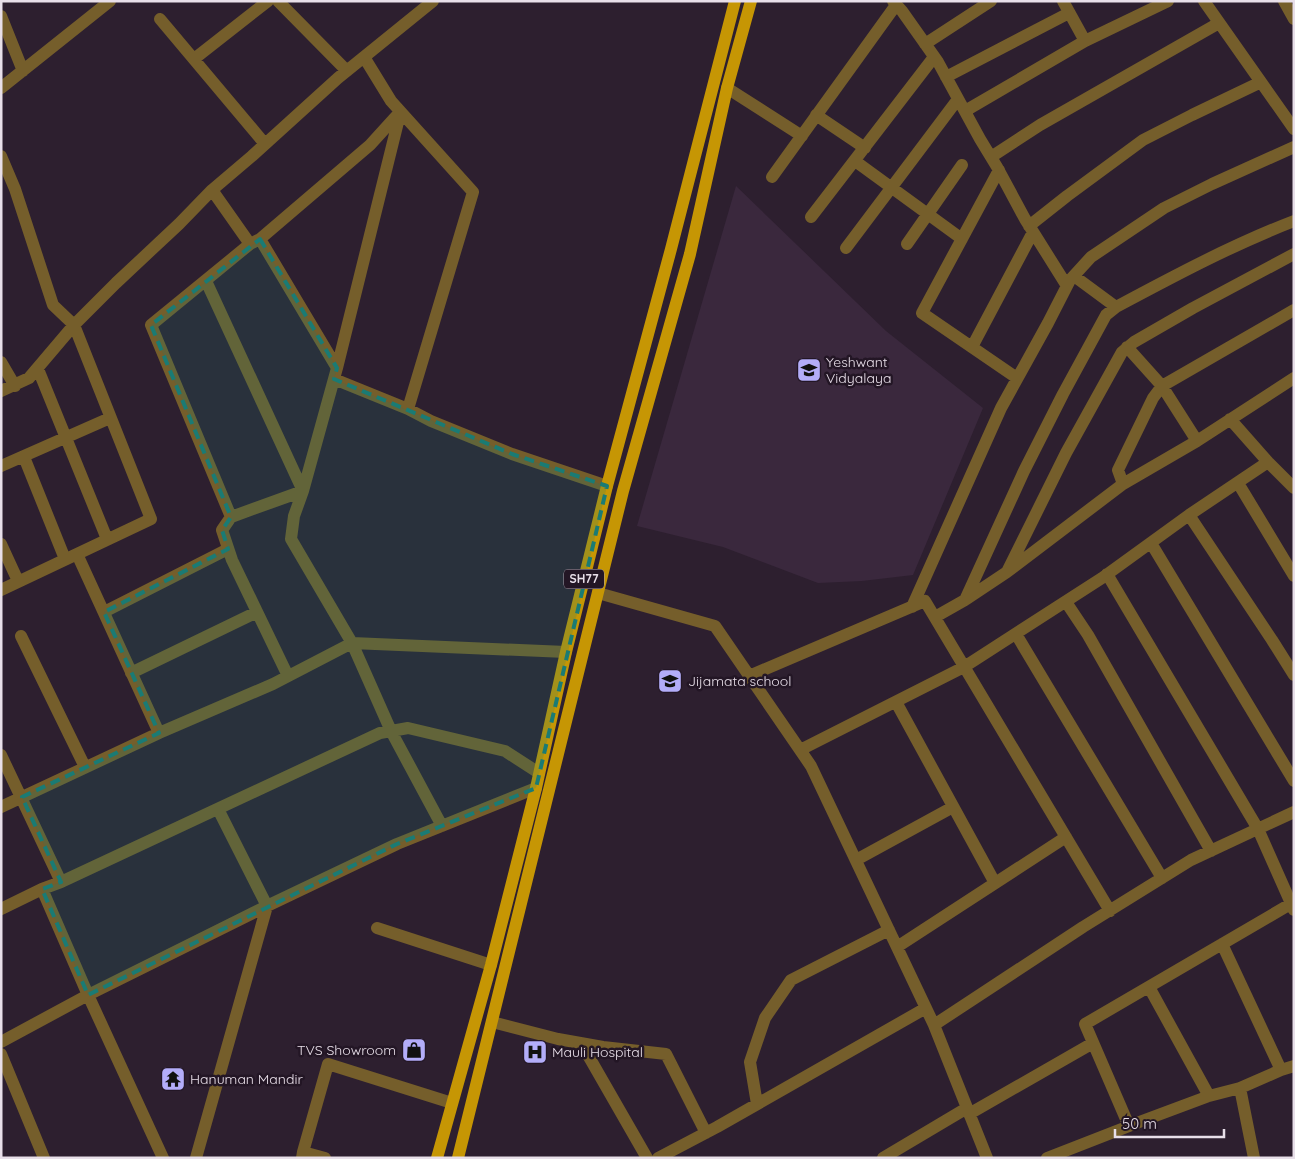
<svg xmlns="http://www.w3.org/2000/svg" width="1295" height="1159" font-family="Quicksand,sans-serif">
  <style>
    .built { fill: #3a283d }
    .lines { fill: none; stroke-linecap: round; stroke-linejoin: round }
    .street { stroke: #755e2b; stroke-width: 12 }
    .primary { stroke: #c69604; stroke-width: 12 }
    .marked { fill: #1a7b74; fill-opacity: 0.2; stroke: #1a7b74; stroke-width: 4; stroke-dasharray: 10 6; stroke-linejoin: round }
    .labels { text-anchor: middle; stroke-width: 5; stroke-linejoin: round; paint-order: stroke }
    .shield { fill: #231625; stroke: #ada3ae; stroke-width: 1 }
    .shield-label { font-size: 12px; font-weight: bold; fill: #e8dfe9 }
    .poi-label { font-size: 14px; fill: #e8dfe9; stroke: #231625; text-anchor: start }
  </style>
  <rect width="100%" height="100%" fill="#2d1f2f"/>
  <path class="built" d="M 736,186 L 886,331 L 983,408 L 913,575 L 862,581 L 818,583 L 723,547 L 637,526 Z"/>
  <g class="lines">
    <path class="street" d="M 278,1 L 347,71
      M 893,1 L 902,11 L 938,62 L 980,139 L 997,167 L 1025,219 L 1067,286
      M 1063,1 L 1085,41
      M 1204,1 L 1294,129
      M 1284,1 L 1294,19
      M 1,16 L 23,71
      M 160,19 L 265,144
      M 925,44 L 991,1
      M 364,57 L 391,101 L 473,192 L 408,409
      M 194,59 L 268,1
      M 946,77 L 1069,13
      M 1,88 L 110,1
      M 727,88 L 802,136
      M 965,111 L 1085,41 L 1168,1
      M 400,112 L 370,145 L 260,239 L 250,244 L 151,325 L 231,517 L 303,491 L 294,516 L 291,539 L 352,643 L 391,731 L 442,826
      M 816,115 L 865,148
      M 1,156 L 15,189 L 53,305 L 74,325 L 151,519 L 1,590
      M 991,157 L 1040,125 L 1219,23
      M 855,161 L 962,239
      M 999,170 L 922,313 L 1017,378
      M 772,177 L 896,5
      M 212,190 L 250,244
      M 811,217 L 934,57
      M 1029,226 L 1067,196 L 1143,140 L 1192,115 L 1261,82
      M 260,239 L 337,368
      M 907,244 L 962,165
      M 846,248 L 958,99
      M 1074,276 L 1116,307
      M 206,281 L 303,491
      M 972,347 L 1033,232
      M 1127,347 L 1162,386 L 1197,441
      M 1,362 L 15,386
      M 38,369 L 107,539
      M 334,379 L 408,409 L 431,421 L 512,454 L 607,486
      M 1,391 L 29,378 L 74,325 L 116,283 L 179,224 L 212,190 L 252,156 L 338,78 L 433,1
      M 1230,419 L 1268,462 L 1294,488
      M 24,457 L 65,559
      M 1,466 L 110,418
      M 1238,483 L 1294,576
      M 1123,484 L 1118,470 L 1153,398 L 1162,386 L 1294,310
      M 303,491 L 337,368 L 400,114
      M 1189,515 L 1272,640 L 1294,675
      M 231,517 L 222,530 L 232,560 L 288,676
      M 1151,543 L 1294,781
      M 1,544 L 18,581
      M 77,554 L 159,733
      M 1007,572 L 1066,453 L 1122,352 L 1134,342 L 1193,308 L 1294,254
      M 1107,574 L 1258,829 L 1294,910
      M 598,593 L 715,626 L 811,766 L 934,1025 L 987,1158
      M 965,600 L 1024,471 L 1063,394 L 1106,315 L 1116,307 C 1174,276 1232,245 1294,221
      M 1066,602 L 1088,635 L 1211,851
      M 912,607 L 1001,408 L 1048,323 L 1070,280 L 1091,257 L 1164,208 L 1212,184 L 1294,147
      M 104,612 L 228,549
      M 935,617 L 965,600 L 1007,572 L 1123,484 L 1197,441 L 1294,378
      M 1016,634 L 1162,878
      M 21,636 L 85,767
      M 131,673 L 257,612
      M 749,676 L 925,601 L 1110,911
      M 896,702 L 995,883
      M 800,750 L 964,667 L 1102,578 L 1189,515 L 1268,462
      M 1,755 L 61,882
      M 1,807 L 159,733 L 273,684 L 352,643 L 566,652
      M 856,860 L 953,807
      M 1,909 L 42,889 L 61,882 L 380,733 L 408,728 L 505,751 L 539,773
      M 377,928 L 491,965
      M 1222,944 L 1281,1070
      M 897,947 L 1066,837
      M 1149,987 L 1209,1096
      M 492,1022 L 558,1039 L 603,1047 L 666,1054 L 706,1133
      M 934,1025 L 1083,927 L 1191,860 L 1294,812
      M 1,1042 L 88,995 L 42,889
      M 581,1043 L 647,1158
      M 1,1054 L 44,1158
      M 1240,1088 L 1254,1158
      M 757,1104 L 750,1062 L 765,1018 L 791,980 L 889,930
      M 969,1114 L 1093,1043
      M 1129,1126 L 1085,1024 L 1294,902
      M 303,1152 L 328,1064 L 452,1103
      M 163,1158 L 88,995 L 267,906 L 218,809
      M 196,1158 L 267,906 L 397,844 L 536,788
      M 302,1158 L 303,1152 L 325,1158
      M 658,1158 L 717,1127 L 926,1008
      M 883,1158 L 967,1108
      M 1047,1158 L 1142,1121 L 1209,1096 L 1240,1088 L 1281,1070 L 1294,1066"/>
    <path class="primary" d="M 437,1158 L 491,965 L 536,788 L 566,652 L 607,486 L 671,249 L 735,1
      M 458,1158 L 623,491 L 690,254 L 727,88 L 751,1"/>
  </g>
  <path class="marked" d="M 260,239 L 337,368 L 334,379 L 512,454 L 607,486 L 536,788 L 397,844 L 88,995 L 42,889 L 61,882 L 22,797 L 159,733 L 104,612 L 228,549 L 222,530 L 231,517 L 151,325 Z"/>
  <defs>
    <symbol id="school-square" viewBox="-11 -11 22 22"><rect x="-9" y="-9" width="18" height="18" rx="4" fill="#b3adf9" stroke="#231625"/><path d="M0-5L7-2L0 1L-7-2ZM-4 1L0 2.5L4 1V4Q0 6-4 4Z" fill="#111"/></symbol>
    <symbol id="shop-square" viewBox="-11 -11 22 22"><rect x="-9" y="-9" width="18" height="18" rx="4" fill="#b3adf9" stroke="#231625"/><path d="M-5-2.5h2.3a2.7 3.5 0 0 1 5.4 0H5L5.5 6h-11ZM-1.5-2.5h3a1.5 2.3 0 0 0-3 0Z" fill="#111"/></symbol>
    <symbol id="hospital-square" viewBox="-11 -11 22 22"><rect x="-9" y="-9" width="18" height="18" rx="4" fill="#b3adf9" stroke="#231625"/><path d="M-5-5h3v3.5h4V-5h3V5h-3V1.5h-4V5h-3Z" fill="#111"/></symbol>
    <symbol id="temple-square" viewBox="-11 -11 22 22"><rect x="-9" y="-9" width="18" height="18" rx="4" fill="#b3adf9" stroke="#231625"/><path d="M0-6L5-2H3V0L6.5 2.5H4V6H1.5V3h-3V6H-4V2.5H-6.5L-3 0V-2H-5Z" fill="#111"/></symbol>
  </defs>
  <g fill-rule="evenodd">
    <use href="#school-square" x="795" y="356" width="28" height="28"/>
    <use href="#school-square" x="656" y="667" width="28" height="28"/>
    <use href="#shop-square" x="400" y="1036" width="28" height="28"/>
    <use href="#hospital-square" x="521" y="1038" width="28" height="28"/>
    <use href="#temple-square" x="159" y="1065" width="28" height="28"/>
  </g>
  <g class="labels">
    <rect class="shield" x="564" y="569.5" width="40" height="19" rx="4"/>
    <g class="shield-label">
      <text x="584" y="583">SH77</text>
    </g>
    <g class="poi-label">
      <text x="826" y="367">Yeshwant<tspan x="826" dy="16">Vidyalaya</tspan></text>
      <text x="688" y="686">Jijamata school</text>
      <text x="396" y="1055" text-anchor="end">TVS Showroom</text>
      <text x="552" y="1057">Mauli Hospital</text>
      <text x="190" y="1084">Hanuman Mandir</text>
    </g>
  </g>
  <rect width="1295" height="1159" fill="none" stroke="#e8dfe9" stroke-width="5"/>
  <path d="M1115 1129v8h109v-8" fill="none" stroke="#e8dfe9" stroke-width="2.5"/>
  <text x="1122" y="1129" font-size="15" fill="#e8dfe9" stroke="#231625" stroke-width="4" paint-order="stroke">50 m</text>
</svg>
